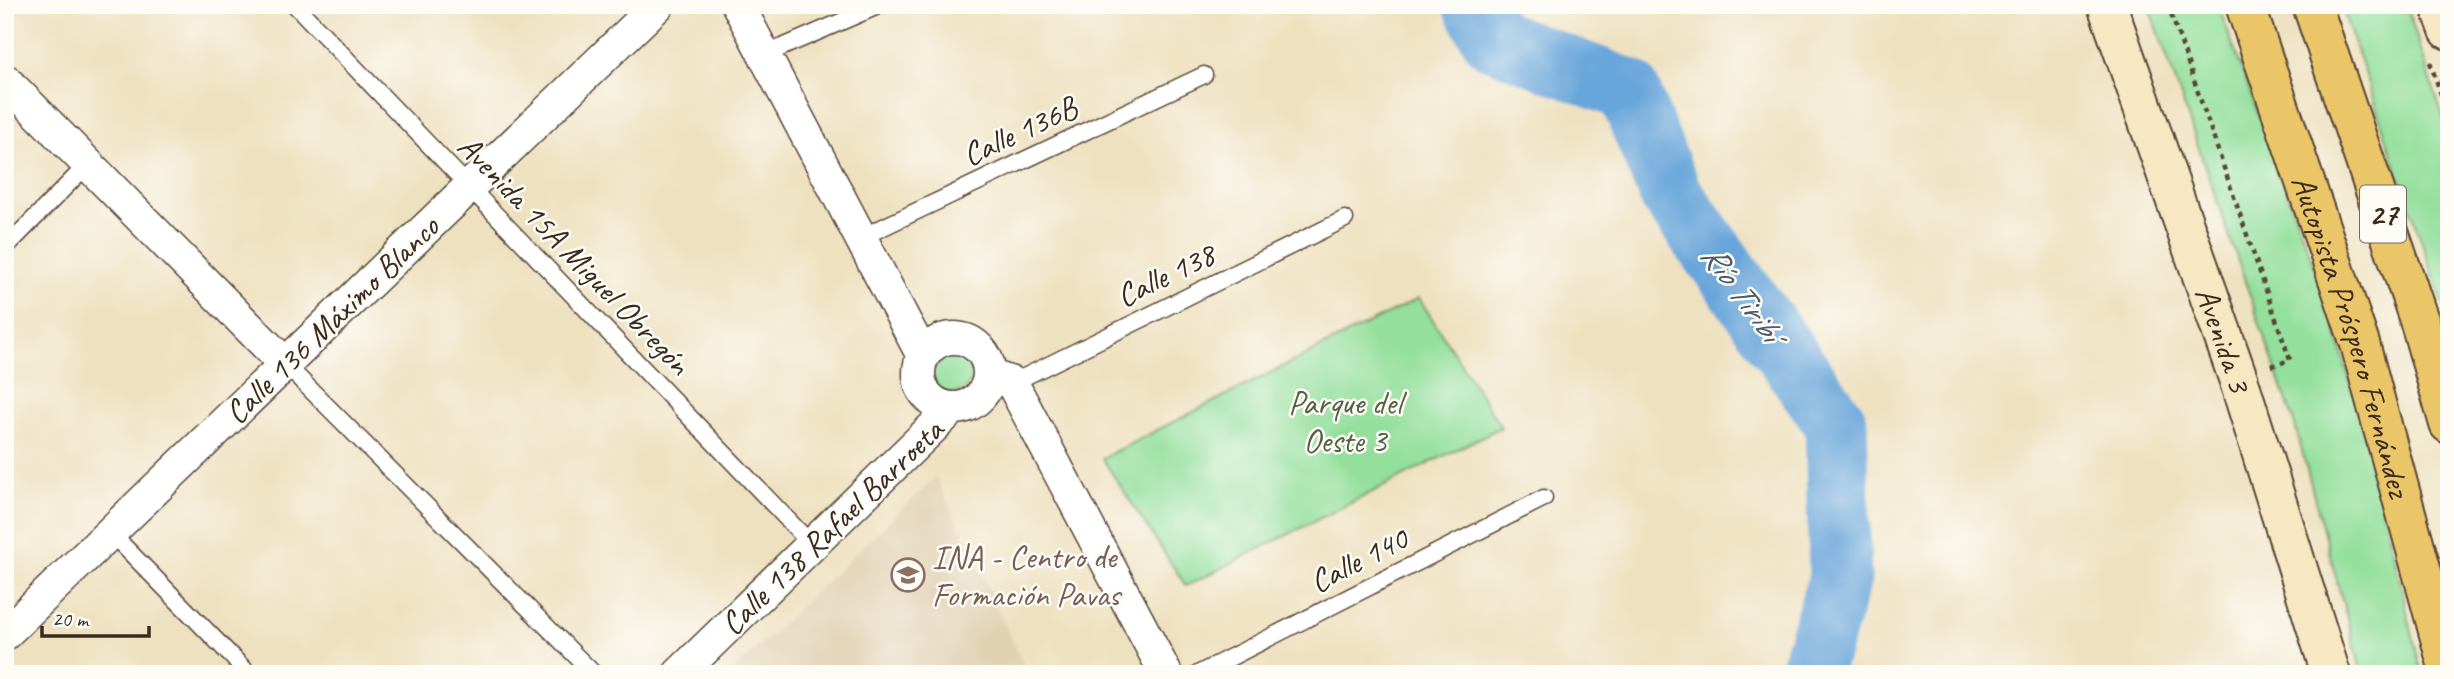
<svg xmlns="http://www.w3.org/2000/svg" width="2454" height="679" font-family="Caveat,sans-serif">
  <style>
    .built { fill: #e1d2b4 }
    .green { fill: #93df9b; stroke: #67845c; stroke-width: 2 }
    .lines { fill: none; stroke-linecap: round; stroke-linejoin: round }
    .river { stroke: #68a5da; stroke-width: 63 }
    .lane-casing { stroke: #564536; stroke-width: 19 }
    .street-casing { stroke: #564536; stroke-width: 35 }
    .secondary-casing { stroke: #564536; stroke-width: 42 }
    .highway-casing { stroke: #564536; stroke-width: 42 }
    .path { stroke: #564536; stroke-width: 4.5; stroke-dasharray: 5 5; stroke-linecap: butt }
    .lane { stroke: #fff; stroke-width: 16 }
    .street { stroke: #fff; stroke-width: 32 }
    .secondary { stroke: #f7e8c3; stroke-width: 38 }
    .highway { stroke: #ebc669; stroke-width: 38 }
    .labels { text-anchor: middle; stroke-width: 5; stroke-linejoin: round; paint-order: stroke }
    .shield { fill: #fdfcf7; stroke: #75695f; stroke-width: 2 }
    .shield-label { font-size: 32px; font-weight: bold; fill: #3b2a1e }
    .street-label { font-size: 33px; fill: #3b2a1e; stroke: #fdfcf7 }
    .park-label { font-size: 33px; fill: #556044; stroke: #fdfcf7 }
    .education-label { font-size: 33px; fill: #785e54; stroke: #fdfcf7; text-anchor: start }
    .water-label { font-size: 35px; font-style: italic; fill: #4d5b69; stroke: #fdfcf7 }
  </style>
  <rect width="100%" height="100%" fill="#fdfcf7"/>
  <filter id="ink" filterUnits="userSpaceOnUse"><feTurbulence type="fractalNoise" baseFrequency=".0143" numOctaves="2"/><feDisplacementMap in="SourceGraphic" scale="14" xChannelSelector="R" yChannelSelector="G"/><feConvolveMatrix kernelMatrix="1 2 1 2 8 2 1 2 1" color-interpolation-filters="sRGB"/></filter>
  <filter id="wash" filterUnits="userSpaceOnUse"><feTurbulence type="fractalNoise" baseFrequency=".00686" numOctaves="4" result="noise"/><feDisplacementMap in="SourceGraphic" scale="28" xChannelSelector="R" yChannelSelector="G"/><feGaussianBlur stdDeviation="1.57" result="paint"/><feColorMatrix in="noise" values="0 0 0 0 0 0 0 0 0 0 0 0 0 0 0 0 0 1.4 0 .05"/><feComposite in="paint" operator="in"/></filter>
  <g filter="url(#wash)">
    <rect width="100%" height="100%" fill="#eee1c0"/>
    <path class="built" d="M 936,477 L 1028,674 L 730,674 Z"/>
    <path class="green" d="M 2149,5 L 2218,5 L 2332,315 L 2372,464 L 2422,674 L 2362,674 L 2295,425 Z
      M 2341,5 L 2406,5 L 2449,135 L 2449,321 Z
      M 1419,298 L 1501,427 L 1186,586 L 1102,458 Z
      M932 373a20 20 0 1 1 40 0a20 20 0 1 1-40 0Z"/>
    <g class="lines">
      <path class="river" d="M 1475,5 L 1493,39 L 1628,90 L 1670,193 L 1836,423 L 1840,578 L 1810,674"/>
    </g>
  </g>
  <g filter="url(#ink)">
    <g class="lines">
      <defs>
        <path id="lane" d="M 295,5 L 812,545
          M 764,55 L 880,5
          M 860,238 L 1204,75
          M 5,248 L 88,164
          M 284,363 L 594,674
          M 1012,383 L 1345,219
          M 109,531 L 249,674
          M 1198,674 L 1544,498"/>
        <path id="street" d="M 738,5 L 923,356
          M 5,80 L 284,363
          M919 373a35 35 0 1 1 70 0a35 35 0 1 1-70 0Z
          M 989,375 L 1012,383 L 1166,674
          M 5,634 L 658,5
          M 679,674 L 953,408"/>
        <g id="secondary">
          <path id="s1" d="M 2107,5 L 2238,378 L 2331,674"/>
          <path d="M 2440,5 L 2449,30"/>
        </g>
        <g id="highway">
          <path id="s2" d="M 2245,5 L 2360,344 L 2449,671"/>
          <path d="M 2312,5 L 2421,326 L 2449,424"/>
        </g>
      </defs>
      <use href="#lane" class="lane-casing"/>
      <use href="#street" class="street-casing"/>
      <use href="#secondary" class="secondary-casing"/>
      <use href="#highway" class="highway-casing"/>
      <path class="path" d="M 2168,5 L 2290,360 L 2272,366
        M 2430,62 L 2449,118"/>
      <use href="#lane" class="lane"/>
      <use href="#street" class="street"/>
      <use href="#secondary" class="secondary"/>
      <use href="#highway" class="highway"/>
    </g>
  </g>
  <defs>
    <symbol id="university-ring" viewBox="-11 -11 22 22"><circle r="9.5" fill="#fdfcf7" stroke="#8d6e63" stroke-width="1.5"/><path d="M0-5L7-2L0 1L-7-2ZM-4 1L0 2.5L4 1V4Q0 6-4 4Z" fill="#8d6e63"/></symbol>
  </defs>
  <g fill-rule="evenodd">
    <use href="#university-ring" x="889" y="556" width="38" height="38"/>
  </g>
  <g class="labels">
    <rect class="shield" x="2360" y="185.5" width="46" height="57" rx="5"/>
    <g class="shield-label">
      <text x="2383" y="225">27</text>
    </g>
    <g class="street-label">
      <text transform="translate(1019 130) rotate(-25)" y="12">Calle 136B</text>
      <text transform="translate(575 254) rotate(46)" y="12">Avenida 15A Miguel Obregón</text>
      <text transform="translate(1165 274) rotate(-26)" y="12">Calle 138</text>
      <text transform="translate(331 319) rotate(-44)" y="12">Calle 136 Máximo Blanco</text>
      <text dy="12" stroke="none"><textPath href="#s2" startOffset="348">Autopista Próspero Fernández</textPath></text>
      <text dy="12" stroke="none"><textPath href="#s1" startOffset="354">Avenida 3</textPath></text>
      <text transform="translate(831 526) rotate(-44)" y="12">Calle 138 Rafael Barroeta</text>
      <text transform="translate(1358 559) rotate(-27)" y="12">Calle 140</text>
    </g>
    <g class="park-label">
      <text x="1345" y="414">Parque del<tspan x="1345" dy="38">Oeste 3</tspan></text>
    </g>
    <g class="education-label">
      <text x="932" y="568">INA - Centro de<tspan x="932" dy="38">Formación Pavas</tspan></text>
    </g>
    <g class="water-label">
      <text transform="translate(1742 292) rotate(54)" y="12">Río Tiribí</text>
    </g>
  </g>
  <rect width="2454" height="679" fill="none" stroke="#fdfcf7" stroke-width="28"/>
  <path d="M42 626v10h107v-10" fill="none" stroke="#3b2a1e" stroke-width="3.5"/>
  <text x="52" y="626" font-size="21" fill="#3b2a1e" stroke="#fdfcf7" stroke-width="5" paint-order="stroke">20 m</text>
</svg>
